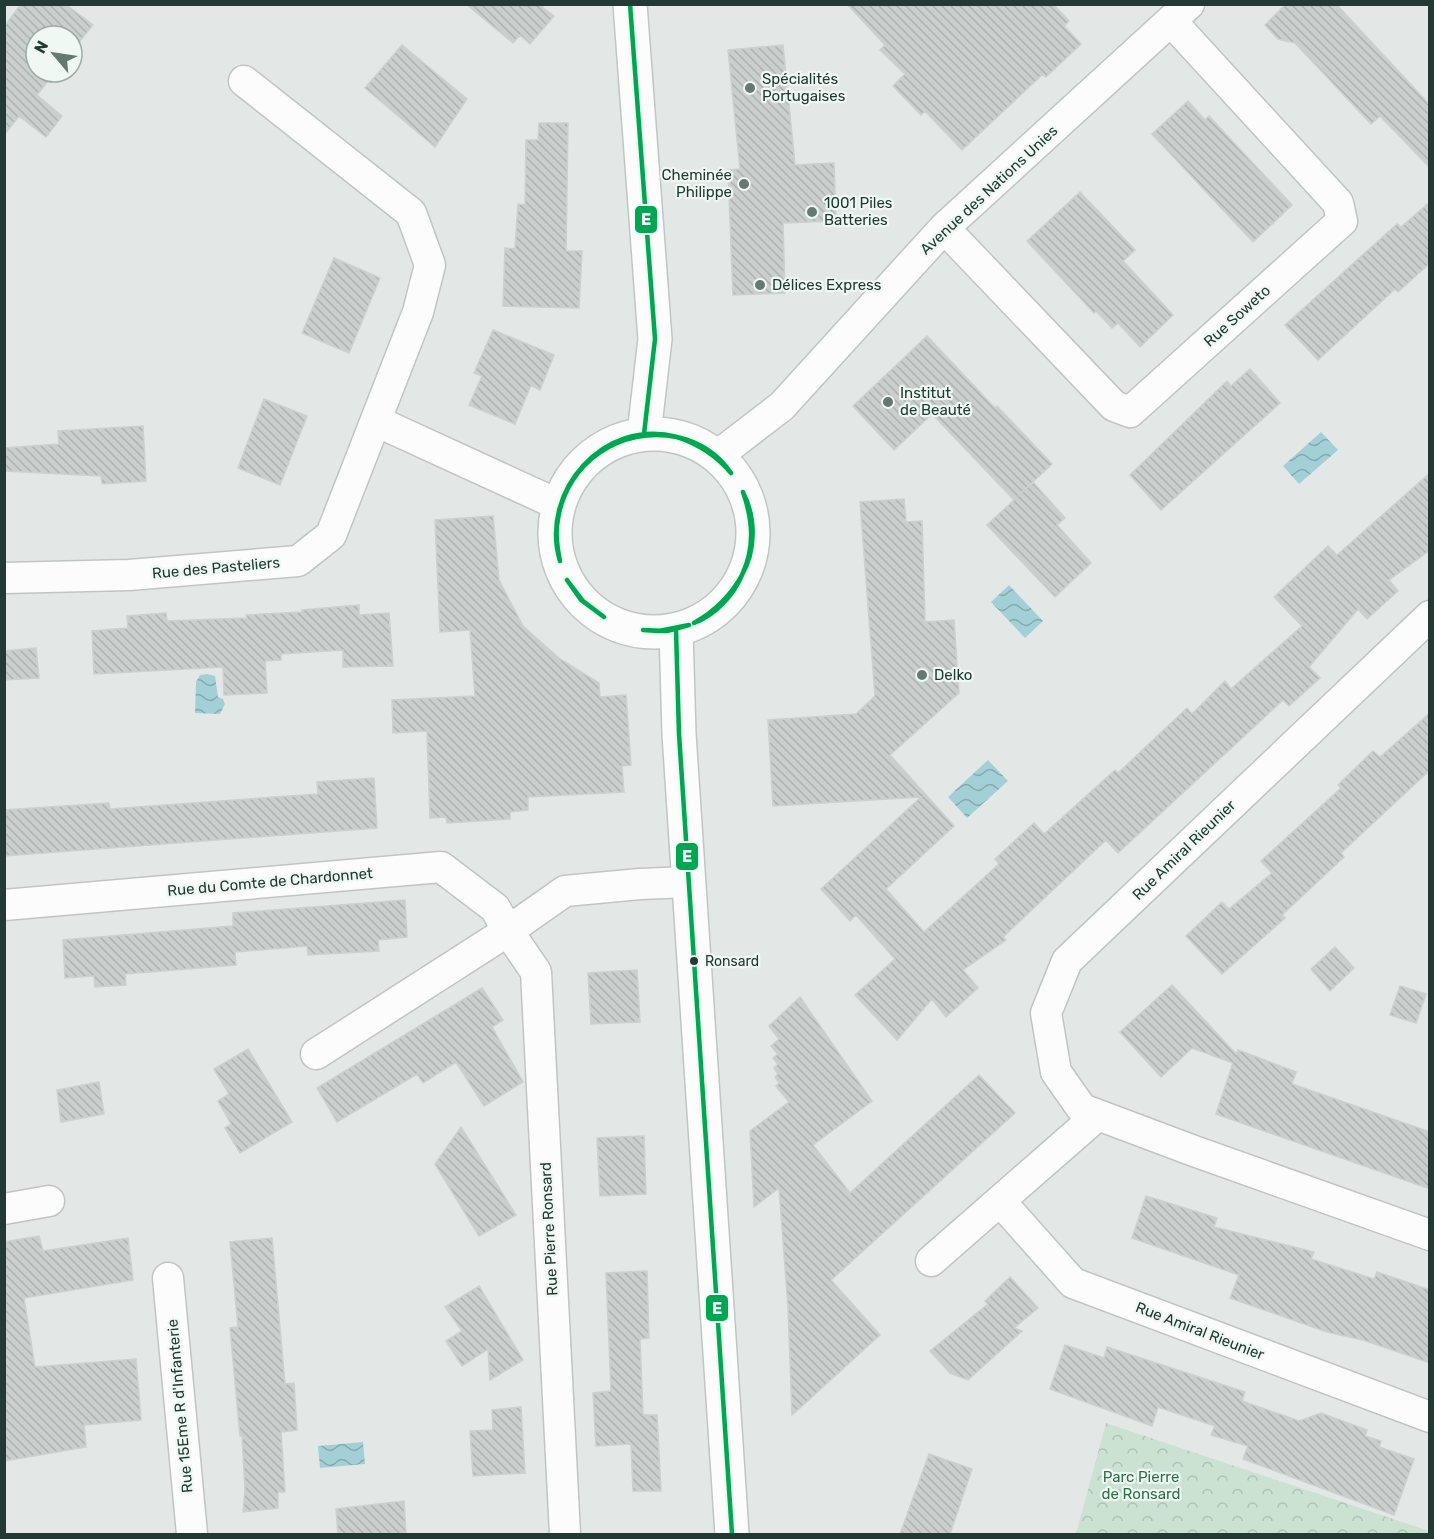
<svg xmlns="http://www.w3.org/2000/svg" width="1434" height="1539" font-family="Rubik,sans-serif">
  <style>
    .park { fill: url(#park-crowns) }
    .water { fill: url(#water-waves) }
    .building { fill: url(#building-back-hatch); stroke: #cbd1cf; stroke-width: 1.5 }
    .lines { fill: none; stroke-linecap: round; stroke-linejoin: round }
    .minor-casing { stroke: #c0c5c3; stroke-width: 33 }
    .secondary-casing { stroke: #bfc6c3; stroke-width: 36 }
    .minor { stroke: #fbfcfb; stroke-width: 30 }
    .secondary { stroke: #fbfcfb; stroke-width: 33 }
    .bus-1-casing { stroke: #f0f8f4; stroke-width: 9 }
    .bus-1 { stroke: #00a651; stroke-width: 4.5 }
    .poi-dot { fill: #657872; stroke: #f0f8f4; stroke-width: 2 }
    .bus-dot { fill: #213b34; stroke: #f0f8f4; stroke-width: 2 }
    .labels { text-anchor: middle; stroke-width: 4.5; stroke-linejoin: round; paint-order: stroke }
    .bus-label { font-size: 14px; fill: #213b34; stroke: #f0f8f4; text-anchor: start }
    .poi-label { font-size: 15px; fill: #213b34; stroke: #f0f8f4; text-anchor: start }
    .street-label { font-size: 15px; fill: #213b34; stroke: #f0f8f4 }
    .park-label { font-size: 15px; fill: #2b7247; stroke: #f0f8f4 }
    .line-badge { stroke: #f0f8f4; stroke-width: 2 }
    .badge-label { font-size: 16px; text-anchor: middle; font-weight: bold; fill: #fff }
  </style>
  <defs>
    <pattern id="park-crowns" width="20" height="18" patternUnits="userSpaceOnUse" patternTransform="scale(1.5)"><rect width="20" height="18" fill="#cbe1d2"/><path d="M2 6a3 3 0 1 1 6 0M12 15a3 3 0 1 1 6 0" fill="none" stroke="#aec2b5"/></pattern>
    <pattern id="water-waves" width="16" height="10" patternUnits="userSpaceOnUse" patternTransform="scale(1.5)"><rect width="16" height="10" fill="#a3d0d7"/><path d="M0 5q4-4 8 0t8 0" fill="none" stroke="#84aaaf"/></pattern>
    <pattern id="building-back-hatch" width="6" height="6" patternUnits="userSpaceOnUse" patternTransform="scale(1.5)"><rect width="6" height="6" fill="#cacfcd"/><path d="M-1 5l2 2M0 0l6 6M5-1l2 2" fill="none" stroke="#adb3b1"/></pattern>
  </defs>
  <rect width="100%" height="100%" fill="#e3e8e6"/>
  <path class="park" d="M 1106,1423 L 1429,1531 L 1429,1534 L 1076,1534 Z"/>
  <path class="water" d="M 1321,432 L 1338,450 L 1299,484 L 1283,466 Z
    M 1009,585 L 1043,621 L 1025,638 L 991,602 Z
    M 207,674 L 215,676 L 218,697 L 223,699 L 225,704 L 220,714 L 195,713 L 196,682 L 200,675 Z
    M 988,760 L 1008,781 L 967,818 L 948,797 Z
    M 363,1442 L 365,1464 L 320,1468 L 318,1446 Z"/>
  <path class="building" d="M 21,4 L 65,4 L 93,25 L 72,51 L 72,36 L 36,36 L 36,72 L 55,72 L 37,95 L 62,116 L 46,137 L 19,116 L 4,135 L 4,27 Z
    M 466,4 L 545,4 L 542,7 L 554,16 L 530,44 L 520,35 L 513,43 Z
    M 847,4 L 1053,4 L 1069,21 L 1064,26 L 1081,44 L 1046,77 L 1043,74 L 962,150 L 925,111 L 921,115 L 893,86 L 905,74 L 880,50 L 885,45 Z
    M 1286,4 L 1336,4 L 1430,105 L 1430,168 L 1380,116 L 1371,124 L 1295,43 L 1278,39 L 1265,25 Z
    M 402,45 L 467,99 L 435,147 L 365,88 Z
    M 783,45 L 795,165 L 834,163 L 836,221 L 783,223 L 785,293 L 733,295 L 728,170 L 740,169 L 728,50 Z
    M 1188,101 L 1205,120 L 1209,116 L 1292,205 L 1253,242 L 1152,134 Z
    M 539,123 L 568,123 L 566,251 L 582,251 L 579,308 L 503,306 L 505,248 L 515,249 L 518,204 L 525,205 L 526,140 L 538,140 Z
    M 1080,192 L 1135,250 L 1123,261 L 1173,315 L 1140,347 L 1118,323 L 1112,328 L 1096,311 L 1094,313 L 1027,241 Z
    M 1430,202 L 1430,263 L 1398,292 L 1395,289 L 1318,360 L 1285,325 L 1397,224 L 1401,227 Z
    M 334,258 L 380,278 L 349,353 L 302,333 Z
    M 493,330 L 554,355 L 540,390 L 531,385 L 515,424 L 469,405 L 482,376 L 474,373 Z
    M 927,336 L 995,408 L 997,406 L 1052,464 L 1018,496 L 1033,482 L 1065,518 L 1057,525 L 1091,563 L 1055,597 L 987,525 L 1014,500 L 932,414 L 894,450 L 853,406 Z
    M 1250,369 L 1280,403 L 1161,510 L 1130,475 L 1227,381 L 1231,386 Z
    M 264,399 L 307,416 L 280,485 L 238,468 Z
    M 143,426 L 146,481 L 102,484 L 101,476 L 4,471 L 4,448 L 59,444 L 58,431 Z
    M 1430,473 L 1430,550 L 1389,580 L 1398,591 L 1367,619 L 1358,609 L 1309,667 L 1320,678 L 1289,706 L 1283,700 L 1118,853 L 1106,840 L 1003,937 L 1006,940 L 963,970 L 978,988 L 946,1017 L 932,999 L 897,1040 L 855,995 L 895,959 L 856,915 L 850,921 L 821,889 L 921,797 L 773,806 L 768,720 L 856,714 L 875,696 L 860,502 L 904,499 L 906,522 L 922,521 L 925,622 L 954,620 L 959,693 L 890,755 L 954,826 L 886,889 L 924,932 L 999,864 L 995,859 L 1034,823 L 1044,834 L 1115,770 L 1118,773 L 1187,708 L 1192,714 L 1225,681 L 1231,689 L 1302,626 L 1274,597 L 1328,546 L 1337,555 Z
    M 493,516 L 499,580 L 523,626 L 560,659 L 599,683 L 600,697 L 626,695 L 631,765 L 622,766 L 624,792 L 528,797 L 528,810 L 510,812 L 510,819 L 447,823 L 446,817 L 430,818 L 427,731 L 393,733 L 392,700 L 475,696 L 470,630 L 440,632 L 435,520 Z
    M 359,605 L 359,615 L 389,613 L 393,666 L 343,667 L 343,650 L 281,654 L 281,660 L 265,661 L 267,693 L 224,695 L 223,667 L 94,674 L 92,631 L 128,628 L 127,616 L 166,613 L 167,621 L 247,618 L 246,615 L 302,612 L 302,610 Z
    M 36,648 L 39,678 L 4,680 L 4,651 Z
    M 1430,713 L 1430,770 L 1341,853 L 1344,857 L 1282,915 L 1285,918 L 1222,974 L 1186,936 L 1222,902 L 1229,909 L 1272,873 L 1261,861 L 1341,788 L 1338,785 L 1373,751 L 1380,757 Z
    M 374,778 L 377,828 L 4,856 L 4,810 L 109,803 L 110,809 L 318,794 L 317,782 Z
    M 405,900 L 407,937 L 378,940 L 379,951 L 308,955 L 307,946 L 235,952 L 236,965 L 125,974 L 126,985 L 95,987 L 94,976 L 65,978 L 63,940 L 233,926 L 233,913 Z
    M 1335,947 L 1354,968 L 1330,991 L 1311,969 Z
    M 637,970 L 640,1022 L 591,1024 L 588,973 Z
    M 1172,985 L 1236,1054 L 1238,1050 L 1296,1072 L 1292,1084 L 1430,1132 L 1430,1189 L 1216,1114 L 1233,1063 L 1192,1048 L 1161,1077 L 1120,1032 Z
    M 1400,986 L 1426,994 L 1416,1023 L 1390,1015 Z
    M 482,988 L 503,1020 L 492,1027 L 523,1082 L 484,1106 L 456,1062 L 423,1083 L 417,1074 L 337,1122 L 317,1088 Z
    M 800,997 L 872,1101 L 813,1145 L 850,1193 L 979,1075 L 1015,1113 L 831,1280 L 880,1335 L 792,1415 L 788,1307 L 779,1188 L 754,1207 L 750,1131 L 789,1102 L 776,1086 L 779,1083 L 775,1077 L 778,1074 L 774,1068 L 778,1064 L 773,1058 L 778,1054 L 771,1046 L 779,1039 L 769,1026 Z
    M 248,1049 L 292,1122 L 240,1153 L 225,1128 L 231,1124 L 218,1101 L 229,1094 L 214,1069 Z
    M 99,1082 L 104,1114 L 61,1122 L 57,1090 Z
    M 461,1127 L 516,1215 L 479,1236 L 435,1164 Z
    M 644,1136 L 646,1194 L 600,1196 L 597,1138 Z
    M 1146,1196 L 1217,1218 L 1214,1227 L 1314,1252 L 1311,1259 L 1374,1279 L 1377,1272 L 1430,1290 L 1430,1363 L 1363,1340 L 1327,1332 L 1230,1298 L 1239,1275 L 1132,1238 Z
    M 39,1236 L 43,1251 L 128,1238 L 133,1280 L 24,1298 L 35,1367 L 136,1359 L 141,1420 L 84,1425 L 86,1447 L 4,1461 L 4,1242 Z
    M 272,1238 L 285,1384 L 294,1383 L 297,1430 L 281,1432 L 285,1492 L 278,1492 L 278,1508 L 243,1512 L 245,1490 L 242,1436 L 240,1436 L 230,1328 L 238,1327 L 230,1242 Z
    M 647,1271 L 649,1338 L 640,1339 L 643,1415 L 657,1415 L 661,1491 L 633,1491 L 631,1444 L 596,1446 L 593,1393 L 611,1391 L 606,1273 Z
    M 1010,1277 L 1038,1308 L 1014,1328 L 1022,1331 L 968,1380 L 950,1373 L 930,1351 L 988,1304 L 985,1301 Z
    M 479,1286 L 523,1360 L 490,1380 L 488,1349 L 462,1366 L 446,1341 L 462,1331 L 445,1307 Z
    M 1065,1345 L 1104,1358 L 1107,1347 L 1245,1392 L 1242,1401 L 1299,1421 L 1321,1413 L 1367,1430 L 1365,1436 L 1381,1441 L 1379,1447 L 1414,1459 L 1394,1515 L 1243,1459 L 1248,1446 L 1211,1435 L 1215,1426 L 1158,1407 L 1152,1426 L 1050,1389 Z
    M 521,1407 L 525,1473 L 473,1476 L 470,1431 L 493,1430 L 492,1410 Z
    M 929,1454 L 972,1469 L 950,1534 L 900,1534 Z
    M 404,1501 L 406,1534 L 338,1534 L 336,1509 Z"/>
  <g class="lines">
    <defs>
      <path id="minor" d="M 944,228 L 1114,406 L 1130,412 L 1342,221 L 1338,203 L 1171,21
        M 376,421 L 559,505
        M 717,456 L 782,406 L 944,228 L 1189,4
        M 4,578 L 129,575 L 298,561 L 331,535 L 418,312 L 430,265 L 411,213 L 244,81
        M 1430,616 L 1067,961 L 1046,1013 L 1056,1072 L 1082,1109 L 1194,1151 L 1430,1235
        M 4,905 L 441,867 L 495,908 L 508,931 L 536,972 L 565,1534
        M 316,1054 L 508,931 L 565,891 L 640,884 L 689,882
        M 1000,1201 L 1073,1283 L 1430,1417
        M 4,1209 L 49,1201
        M 931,1261 L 1098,1115
        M 168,1278 L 192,1534"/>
      <path id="secondary" d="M 630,4 L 655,339 L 644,434
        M555 533a99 99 0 1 1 198 0a99 99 0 1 1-198 0Z
        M 676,630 L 679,734 L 732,1534"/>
    </defs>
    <use href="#minor" class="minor-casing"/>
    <use href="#secondary" class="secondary-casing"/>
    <use href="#minor" class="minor"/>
    <use href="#secondary" class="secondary"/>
    <defs>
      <path id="bus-1" d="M 630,4 L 655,339 L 644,434
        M 677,437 C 699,442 718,454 731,473
        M 677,437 C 699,444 716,455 731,473
        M 560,561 C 539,491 605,417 677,437
        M 560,561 C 557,547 555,533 558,519 C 567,462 621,426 677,437
        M 742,575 C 755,547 753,521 743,492
        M 742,575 C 756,550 756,518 743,492
        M 567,580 L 583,601 L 604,617
        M 567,580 L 581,600 L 604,617
        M 694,623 C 715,611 730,597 742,575
        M 694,623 C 715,615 733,596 742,575
        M 643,630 L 659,631 L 689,625
        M 643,630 L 667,631 L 689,625
        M 676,630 L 679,734 L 732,1534"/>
    </defs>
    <use href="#bus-1" class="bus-1-casing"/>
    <use href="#bus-1" class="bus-1"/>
  </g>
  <g class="poi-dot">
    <circle cx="750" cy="88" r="6"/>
    <circle cx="744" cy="184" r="6"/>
    <circle cx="812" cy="212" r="6"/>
    <circle cx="760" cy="285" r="6"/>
    <circle cx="888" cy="402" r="6"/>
    <circle cx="922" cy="675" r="6"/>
  </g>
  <circle class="bus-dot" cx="694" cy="961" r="5"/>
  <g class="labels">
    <g class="bus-label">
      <text x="705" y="966">Ronsard</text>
    </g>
    <g class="poi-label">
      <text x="762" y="84">Spécialités<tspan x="762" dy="17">Portugaises</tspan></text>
      <text x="732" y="180" text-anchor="end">Cheminée<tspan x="732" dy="17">Philippe</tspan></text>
      <text x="824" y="208">1001 Piles<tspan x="824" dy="17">Batteries</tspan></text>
      <text x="772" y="290">Délices Express</text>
      <text x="900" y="398">Institut<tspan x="900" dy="17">de Beauté</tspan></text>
      <text x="934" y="680">Delko</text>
    </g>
    <g class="street-label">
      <text transform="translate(989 190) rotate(-43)" y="5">Avenue des Nations Unies</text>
      <text transform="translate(1237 316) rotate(-42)" y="5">Rue Soweto</text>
      <text transform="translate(216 568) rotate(-5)" y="5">Rue des Pasteliers</text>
      <text transform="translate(1184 850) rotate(-44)" y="5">Rue Amiral Rieunier</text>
      <text transform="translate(270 882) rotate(-5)" y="5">Rue du Comte de Chardonnet</text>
      <text transform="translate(549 1229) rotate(-93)" y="5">Rue Pierre Ronsard</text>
      <text transform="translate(1200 1331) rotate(21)" y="5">Rue Amiral Rieunier</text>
      <text transform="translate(180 1406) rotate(-95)" y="5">Rue 15Eme R d'Infanterie</text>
    </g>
    <g class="park-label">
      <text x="1141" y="1482">Parc Pierre<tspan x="1141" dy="17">de Ronsard</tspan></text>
    </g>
  </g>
  <g class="line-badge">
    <rect x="634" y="205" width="24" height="29" rx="6" fill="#00a651"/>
    <rect x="675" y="842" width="24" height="29" rx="6" fill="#00a651"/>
    <rect x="705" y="1294" width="24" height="28" rx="6" fill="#00a651"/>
  </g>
  <g class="badge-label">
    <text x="646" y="225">E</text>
    <text x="687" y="862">E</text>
    <text x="717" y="1314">E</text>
  </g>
  <rect width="1434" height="1539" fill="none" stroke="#213b34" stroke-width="12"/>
  <g transform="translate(54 54) rotate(299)"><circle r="28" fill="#f0f8f4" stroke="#9daca7" stroke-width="1.5"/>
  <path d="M0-4.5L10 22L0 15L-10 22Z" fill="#657872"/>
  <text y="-9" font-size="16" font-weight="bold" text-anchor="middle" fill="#213b34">N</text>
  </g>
</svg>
